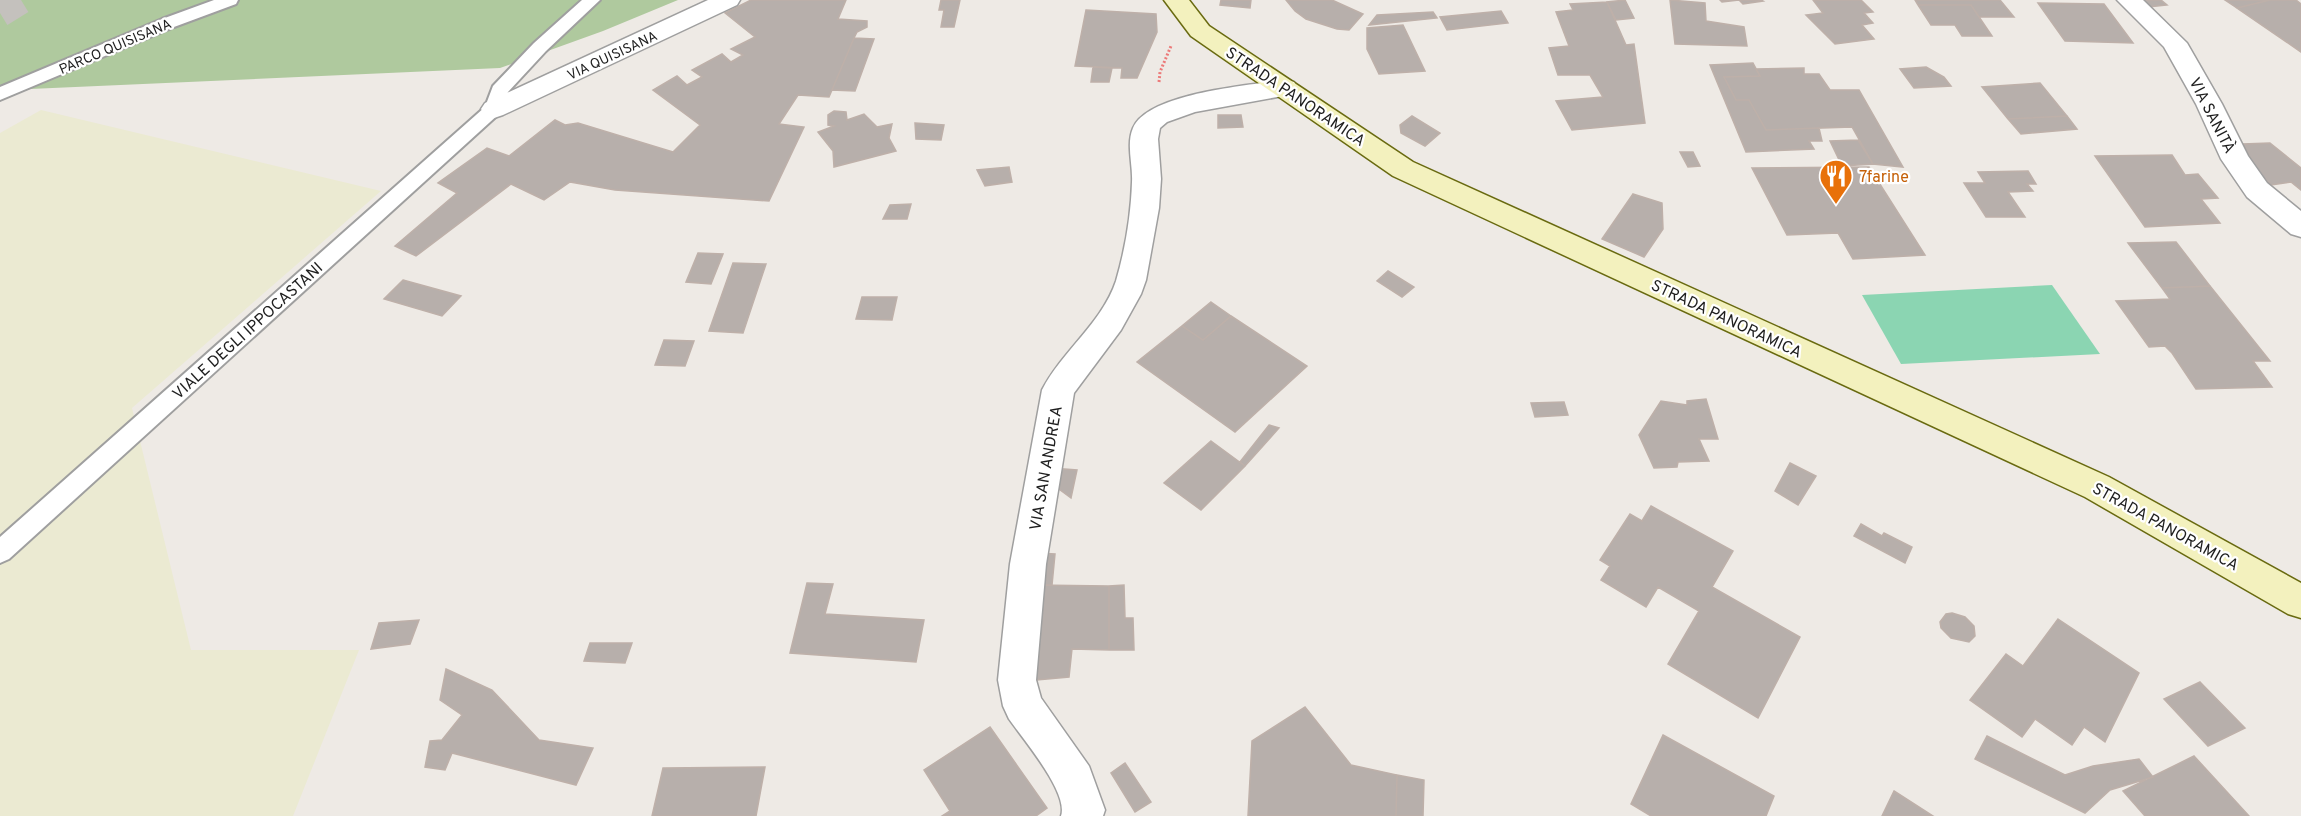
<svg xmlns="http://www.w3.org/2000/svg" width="2301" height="816" font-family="Overpass,sans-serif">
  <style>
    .farmland { fill: #ebead2 }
    .forest { fill: #afc99e }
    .pitch { fill: #8bd5b2 }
    .building { fill: #b7afab; stroke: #beb0a9; stroke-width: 1.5 }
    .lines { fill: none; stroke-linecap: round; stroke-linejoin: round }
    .highway-tunnel { stroke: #c4c1bd; stroke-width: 28; stroke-dasharray: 28 14; stroke-linecap: butt }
    .lane-casing { stroke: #9f9f9f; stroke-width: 4 }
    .street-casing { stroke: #9f9f9f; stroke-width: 3 }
    .secondary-casing { stroke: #696a10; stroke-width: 3 }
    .path { stroke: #ec7a79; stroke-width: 3; stroke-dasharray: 2 2; stroke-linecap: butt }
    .lane { fill: #fff; fill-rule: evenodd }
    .street { fill: #fff; fill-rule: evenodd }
    .secondary { fill: #f3f1be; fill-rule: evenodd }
    .labels { text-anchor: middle; stroke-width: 4.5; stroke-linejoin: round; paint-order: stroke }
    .far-street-label { font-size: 14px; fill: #1e1e1e; stroke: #fff }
    .street-label { font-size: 16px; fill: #1e1e1e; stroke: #fff }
    .food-label { font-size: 16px; fill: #c56008; stroke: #fff; text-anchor: start }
  </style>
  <rect width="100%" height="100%" fill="#eeeae5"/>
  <path class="farmland" d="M 41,110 L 381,191 L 132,408 L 191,650 L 359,650 L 293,816 L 0,816 L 0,133 Z"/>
  <path class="forest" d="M 0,0 L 678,0 L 603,31 L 500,68 L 30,89 L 0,99 Z"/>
  <path class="pitch" d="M 2052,285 L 2100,354 L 1901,364 L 1862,295 Z"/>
  <path class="building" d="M 751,0 L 846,0 L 838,19 L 867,21 L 867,27 L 857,32 L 854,38 L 829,97 L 798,95 L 779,124 L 804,127 L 769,201 L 615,190 L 570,182 L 544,200 L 511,184 L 416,256 L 395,246 L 457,193 L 438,183 L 487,148 L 509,156 L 555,120 L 565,125 L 578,123 L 673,152 L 700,125 L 653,90 L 677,76 L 687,85 L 702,77 L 692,70 L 722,54 L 731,62 L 743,55 L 731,49 L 755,37 L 725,13 Z
    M 941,0 L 960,0 L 954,27 L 941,27 L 944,10 L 939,10 Z
    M 1221,0 L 1251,0 L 1250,8 L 1220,5 Z
    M 1286,0 L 1332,0 L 1363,14 L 1349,30 L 1337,29 L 1306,19 L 1295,11 Z
    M 1625,0 L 1634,18 L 1616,20 L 1607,2 Z
    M 1670,0 L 1705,3 L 1706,21 L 1744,27 L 1747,46 L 1675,44 Z
    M 1720,0 L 1761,0 L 1763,1 L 1743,4 L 1739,0 L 1722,2 Z
    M 1813,0 L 1861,0 L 1873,12 L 1864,13 L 1873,23 L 1862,25 L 1874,39 L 1835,44 L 1806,15 L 1823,13 Z
    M 1915,0 L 2000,0 L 2014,17 L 1979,17 L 1971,5 L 1918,5 Z
    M 2140,0 L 2161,0 L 2167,5 L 2148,7 Z
    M 2225,0 L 2270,0 L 2237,8 Z
    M 2270,0 L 2296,0 L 2301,4 L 2301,52 L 2237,8 Z
    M 1607,2 L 1626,45 L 1634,44 L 1645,123 L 1572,130 L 1556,101 L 1603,97 L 1590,75 L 1558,75 L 1549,48 L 1569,46 L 1556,12 L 1573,10 L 1570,4 Z
    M 2038,3 L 2104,4 L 2133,43 L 2065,41 Z
    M 1918,5 L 1971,5 L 1992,36 L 1962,36 L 1955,25 L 1931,25 Z
    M 1086,10 L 1156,14 L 1157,32 L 1137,78 L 1121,78 L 1122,68 L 1075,66 Z
    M 1501,11 L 1508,23 L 1447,30 L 1440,17 Z
    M 1433,12 L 1437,18 L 1369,25 L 1377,15 Z
    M 1403,25 L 1425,71 L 1379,74 L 1367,49 L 1367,28 Z
    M 854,38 L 874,39 L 855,91 L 832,90 Z
    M 1753,63 L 1760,76 L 1724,77 L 1736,100 L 1749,100 L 1766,130 L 1819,128 L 1822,141 L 1809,141 L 1814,149 L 1746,152 L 1710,65 Z
    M 1093,67 L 1112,68 L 1109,82 L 1091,82 Z
    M 1926,67 L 1944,77 L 1951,86 L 1914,88 L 1900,69 Z
    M 1804,68 L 1804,74 L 1819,74 L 1830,90 L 1859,90 L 1903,167 L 1873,164 L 1852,127 L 1766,130 L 1749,100 L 1736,100 L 1724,77 L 1760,76 L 1756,69 Z
    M 2040,83 L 2067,116 L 2008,119 L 1982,87 Z
    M 834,111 L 846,112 L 847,120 L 864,114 L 877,127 L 892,124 L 889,138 L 896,151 L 834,167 L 833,151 L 818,132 L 834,126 L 828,125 L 828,115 Z
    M 1218,115 L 1241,115 L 1243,127 L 1218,128 Z
    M 1412,116 L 1440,133 L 1425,146 L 1401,133 L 1400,125 Z
    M 2067,116 L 2077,129 L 2021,134 L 2008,119 Z
    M 915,123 L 944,125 L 941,140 L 916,139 Z
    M 1858,140 L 1873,164 L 1842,166 L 1830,141 Z
    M 2270,143 L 2301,168 L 2301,190 L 2291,182 L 2271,185 L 2256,170 L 2243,144 Z
    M 1680,152 L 1693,152 L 1700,166 L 1688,167 Z
    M 2172,155 L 2185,175 L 2198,174 L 2218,198 L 2201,199 L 2220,223 L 2145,227 L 2095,156 Z
    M 1009,167 L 1012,182 L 985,186 L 977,170 Z
    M 1869,167 L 1925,255 L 1853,259 L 1838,233 L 1787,235 L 1752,168 Z
    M 2028,171 L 2036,184 L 2027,184 L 2033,191 L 2008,192 L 2025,217 L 1986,217 L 1964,183 L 1985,183 L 1978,172 Z
    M 1633,194 L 1662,203 L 1663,229 L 1644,257 L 1602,239 Z
    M 911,204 L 907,219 L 883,219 L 890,205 Z
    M 2176,242 L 2210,286 L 2162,288 L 2128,243 Z
    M 698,253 L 723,254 L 711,284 L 686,282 Z
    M 733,263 L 766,264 L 743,333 L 709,331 Z
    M 1388,271 L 1414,287 L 1402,297 L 1377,281 Z
    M 403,280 L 461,296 L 442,316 L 384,299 Z
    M 2210,286 L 2270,361 L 2253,361 L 2272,387 L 2196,389 L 2172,353 L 2165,346 L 2149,347 L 2116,301 L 2170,299 L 2162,288 Z
    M 862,297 L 897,297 L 892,320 L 856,319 Z
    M 1211,302 L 1231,316 L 1203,340 L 1182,326 Z
    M 1231,316 L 1307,366 L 1235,432 L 1137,362 L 1182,326 L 1203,340 Z
    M 664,340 L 694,341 L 685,366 L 655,365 Z
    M 1706,399 L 1718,439 L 1699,439 L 1709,461 L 1678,462 L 1677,467 L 1654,468 L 1639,435 L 1661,401 L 1687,405 L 1687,401 Z
    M 1564,402 L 1568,415 L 1535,417 L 1531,403 Z
    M 1269,425 L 1279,428 L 1245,466 L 1240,462 Z
    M 1211,441 L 1245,466 L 1201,510 L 1164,483 Z
    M 1790,463 L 1816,476 L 1798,505 L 1775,491 Z
    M 1051,468 L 1077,470 L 1071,498 L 1048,481 Z
    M 1651,506 L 1733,551 L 1712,587 L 1800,637 L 1758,718 L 1668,664 L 1699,611 L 1658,587 L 1646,607 L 1601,580 L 1610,566 L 1600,560 L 1630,514 L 1642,521 Z
    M 1861,524 L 1882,536 L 1884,533 L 1912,547 L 1905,563 L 1854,536 Z
    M 1037,553 L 1055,554 L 1052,585 L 1034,585 Z
    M 807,583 L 833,584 L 825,614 L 924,620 L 916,662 L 790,653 Z
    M 1034,585 L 1109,586 L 1109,650 L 1072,649 L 1069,677 L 1026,681 Z
    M 1124,585 L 1125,618 L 1133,618 L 1134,650 L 1109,650 L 1109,586 Z
    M 1952,613 L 1965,617 L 1974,626 L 1975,636 L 1969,642 L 1951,638 L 1941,628 L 1940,622 L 1946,614 Z
    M 2058,619 L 2139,673 L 2105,742 L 2084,727 L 2072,745 L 2035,719 L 2022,737 L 1970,700 L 2006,654 L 2023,666 Z
    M 419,620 L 410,644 L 371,649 L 379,623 Z
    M 590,643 L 632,643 L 625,663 L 584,661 Z
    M 446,669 L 492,690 L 539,740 L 593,748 L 576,785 L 452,753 L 445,770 L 425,767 L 430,741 L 442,740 L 462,715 L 440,700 Z
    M 2200,682 L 2245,728 L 2208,746 L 2164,699 Z
    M 1305,707 L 1351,765 L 1397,775 L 1396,816 L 1248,816 L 1252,741 Z
    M 990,727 L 1047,808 L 1036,816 L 942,816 L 950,811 L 924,770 Z
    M 1663,735 L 1774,796 L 1766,816 L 1651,816 L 1631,804 Z
    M 1987,736 L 2065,775 L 2093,766 L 2139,759 L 2153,777 L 2110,790 L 2085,813 L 1975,759 Z
    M 2194,756 L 2249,816 L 2145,816 L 2123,791 Z
    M 1125,763 L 1151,802 L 1135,812 L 1111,773 Z
    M 765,767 L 756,816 L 652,816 L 663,768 Z
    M 1397,775 L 1424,780 L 1423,816 L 1396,816 Z
    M 1894,791 L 1933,816 L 1882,816 Z"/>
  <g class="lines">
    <path class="highway-tunnel" d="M 0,13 L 21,0"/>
    <defs>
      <path id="lane" d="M 214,0 L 238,0 L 236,4 L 174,27 L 0,100 L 0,87 L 162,19 Z
        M 582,0 L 600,0 L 546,51 L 508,92 L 500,113 L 9,559 L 0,563 L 0,537 L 485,107 L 493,86 L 534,43 Z"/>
      <path id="street" d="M 708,0 L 740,0 L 737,5 L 503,115 L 494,118 L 485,115 L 481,109 L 485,103 Z
        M 2117,0 L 2143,0 L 2187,43 L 2222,104 L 2248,156 L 2267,183 L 2301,211 L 2301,237 L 2291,234 L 2247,197 L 2221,159 L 2196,104 L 2164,47 Z
        M 1285,80 L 1294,82 L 1298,88 L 1294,94 L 1195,112 L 1167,122 L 1160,128 L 1158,139 L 1161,179 L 1159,208 L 1146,280 L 1141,294 L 1121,330 L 1074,393 L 1046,564 L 1036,680 L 1041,698 L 1089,766 L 1105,810 L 1103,816 L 1061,816 C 1069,793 1023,739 1009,719 L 1003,706 L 998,680 L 1010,564 L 1042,390 C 1062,351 1102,323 1116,281 C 1125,250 1131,215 1132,182 C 1133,165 1126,144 1133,128 C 1148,93 1250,85 1285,80 Z"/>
      <path id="secondary" d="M 1164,0 L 1189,0 L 1209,26 L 1413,162 L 2109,477 L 2301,583 L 2301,618 L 2288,614 L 2085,497 L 1393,176 L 1191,36 Z"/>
    </defs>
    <use href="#lane" class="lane-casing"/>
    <use href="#street" class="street-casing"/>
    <use href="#secondary" class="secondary-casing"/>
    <path class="path" d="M 1159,82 L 1160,72 L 1171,46"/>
    <use href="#lane" class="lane"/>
    <use href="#street" class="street"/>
    <use href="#secondary" class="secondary"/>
  </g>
  <defs>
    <symbol id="restaurant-pin" viewBox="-11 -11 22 30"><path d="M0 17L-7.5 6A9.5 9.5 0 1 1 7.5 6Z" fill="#e8710a" stroke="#fff"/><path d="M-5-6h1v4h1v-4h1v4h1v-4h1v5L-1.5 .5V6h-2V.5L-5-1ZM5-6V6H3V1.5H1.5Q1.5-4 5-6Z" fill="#fff"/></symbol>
  </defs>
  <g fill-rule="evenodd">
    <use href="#restaurant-pin" x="1817" y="157" width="38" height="52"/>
  </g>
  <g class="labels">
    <g class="far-street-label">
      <text transform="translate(115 46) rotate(-23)" y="5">PARCO QUISISANA</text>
      <text transform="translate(612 55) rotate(-25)" y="5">VIA QUISISANA</text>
    </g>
    <g class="street-label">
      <text transform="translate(1296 96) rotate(34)" y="6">STRADA PANORAMICA</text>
      <text transform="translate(2213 115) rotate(63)" y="6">VIA SANITÀ</text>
      <text transform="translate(1727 318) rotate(25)" y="6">STRADA PANORAMICA</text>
      <text transform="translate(247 330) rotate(-42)" y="6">VIALE DEGLI IPPOCASTANI</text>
      <text transform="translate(1045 468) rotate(-80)" y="6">VIA SAN ANDREA</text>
      <text transform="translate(2166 526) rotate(29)" y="6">STRADA PANORAMICA</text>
    </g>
    <g class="food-label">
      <text x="1859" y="182">7farine</text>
    </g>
  </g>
</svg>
